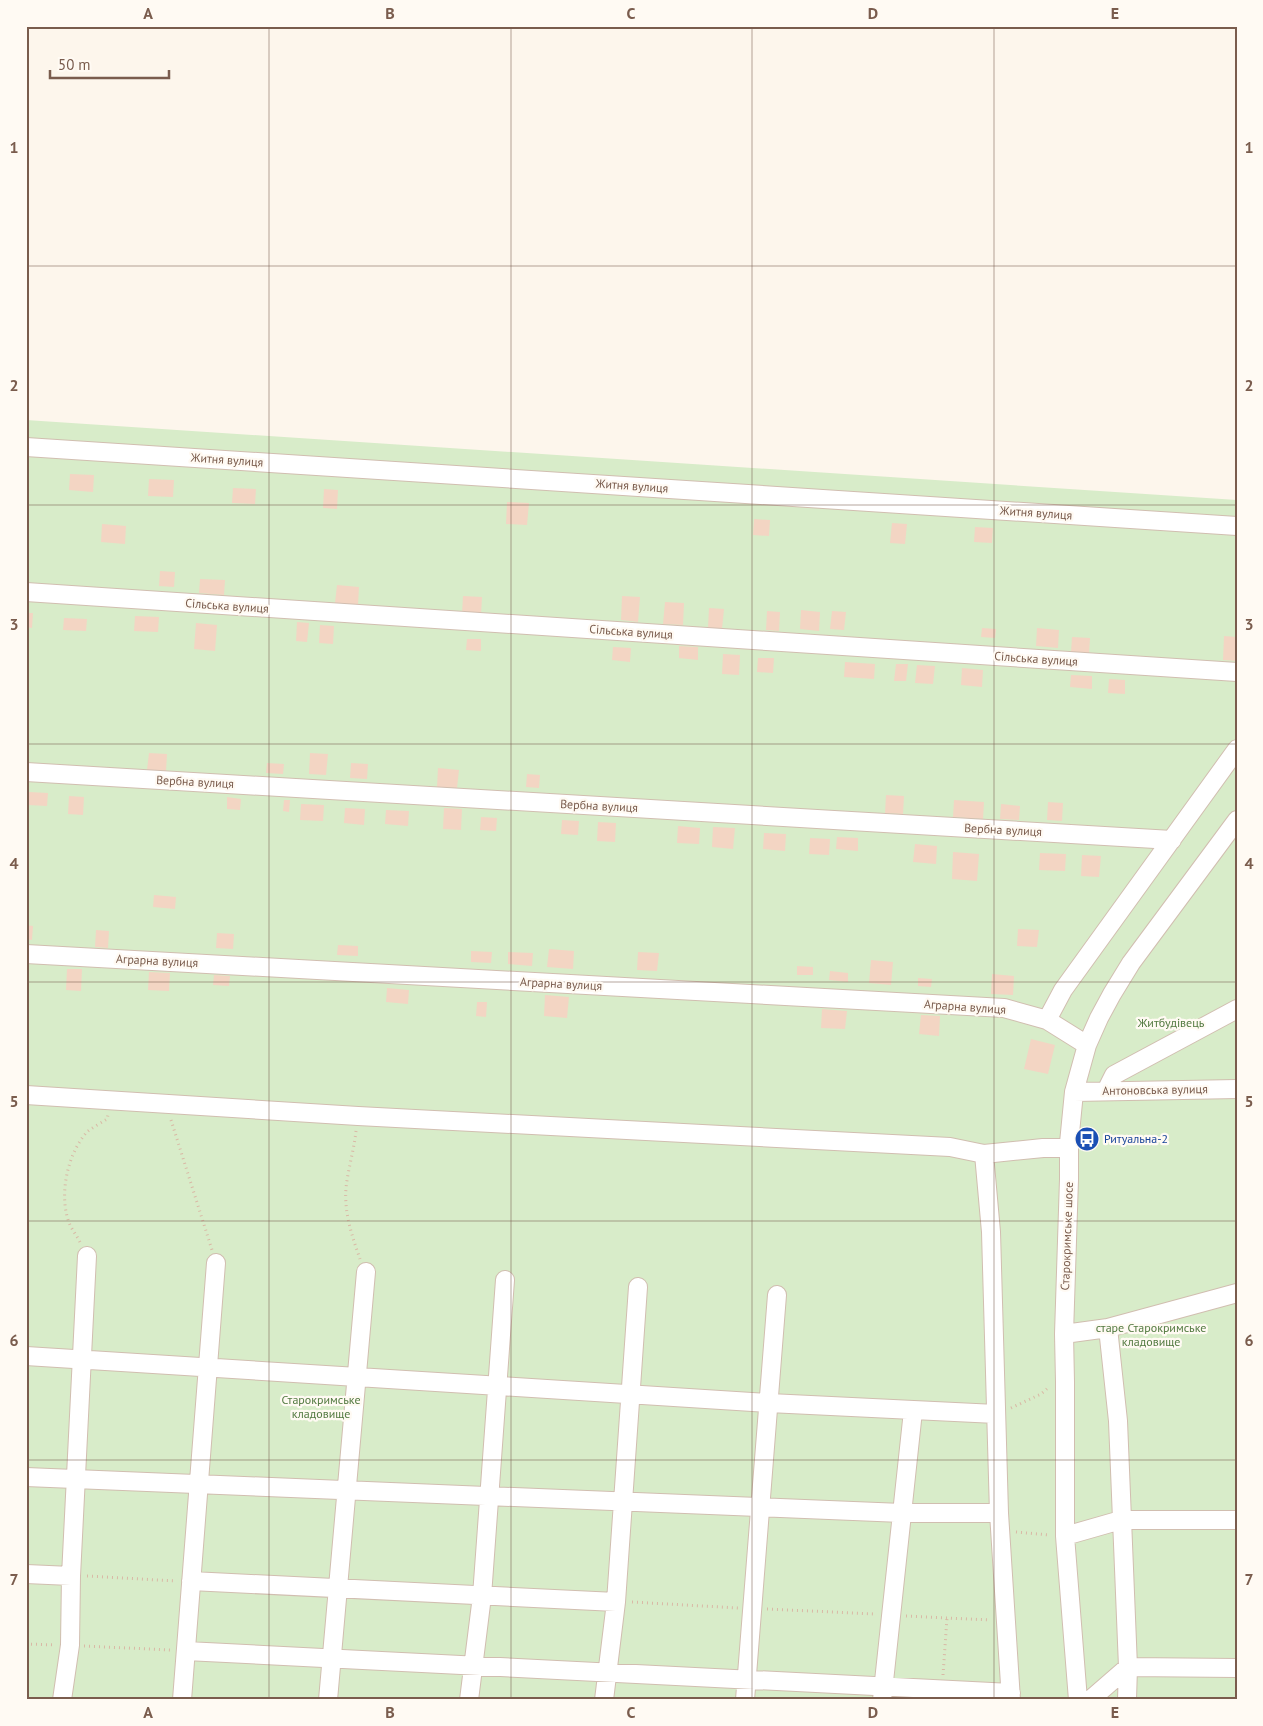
<svg xmlns="http://www.w3.org/2000/svg" width="1263" height="1726" font-family="'PT Sans',sans-serif">
  <style>
    .green { fill: #d8ecc9 }
    .building { fill: #f3d5c3 }
    .lines { fill: none; stroke-linecap: round; stroke-linejoin: round }
    .minor-casing { stroke: #d1beb0; stroke-width: 20 }
    .path { stroke: #d9b8a5; stroke-width: 3; stroke-dasharray: 1 4; stroke-linecap: butt }
    .minor { stroke: #fff; stroke-width: 18 }
    .grid { fill: none; stroke: #7a5c4d; stroke-width: 1; stroke-opacity: 0.55 }
    .labels { text-anchor: middle; stroke-width: 4.5; stroke-linejoin: round; paint-order: stroke }
    .street-label { font-size: 12px; fill: #7a5c4d; stroke: #fffaf3 }
    .park-label { font-size: 12px; fill: #537a41; stroke: #fffaf3 }
    .transit-label { font-size: 12px; fill: #164399; stroke: #fffaf3; text-anchor: start }
    .neatline { fill: none; stroke: #7a5c4d; stroke-width: 2 }
    .grid-label { font-size: 16px; text-anchor: middle; font-weight: bold; fill: #7a5c4d }
  </style>
  <rect width="100%" height="100%" fill="#fdf6ec"/>
  <path class="green" d="M 26,420 L 1237,500 L 1237,1700 L 26,1700 Z"/>
  <path class="building" d="M 70,474 L 94,475 L 93,492 L 69,490 Z
    M 149,479 L 174,480 L 173,497 L 148,496 Z
    M 233,488 L 256,489 L 255,504 L 232,503 Z
    M 324,489 L 338,490 L 337,509 L 323,508 Z
    M 507,502 L 529,503 L 527,525 L 506,524 Z
    M 754,519 L 770,520 L 769,536 L 753,535 Z
    M 892,523 L 907,524 L 905,544 L 890,543 Z
    M 102,524 L 126,526 L 125,544 L 101,542 Z
    M 975,527 L 993,528 L 992,543 L 974,542 Z
    M 160,571 L 175,572 L 174,587 L 159,586 Z
    M 200,579 L 225,580 L 224,595 L 199,593 Z
    M 337,585 L 359,587 L 358,605 L 335,603 Z
    M 463,596 L 482,597 L 481,615 L 462,614 Z
    M 622,596 L 640,597 L 638,622 L 621,620 Z
    M 665,602 L 684,603 L 683,625 L 663,624 Z
    M 709,608 L 724,609 L 722,629 L 708,628 Z
    M 801,610 L 820,612 L 819,631 L 800,629 Z
    M 767,611 L 780,612 L 779,631 L 766,630 Z
    M 832,611 L 846,612 L 844,630 L 830,629 Z
    M 26,613 L 33,613 L 32,628 L 26,627 Z
    M 135,616 L 159,617 L 158,632 L 134,631 Z
    M 64,618 L 87,619 L 86,631 L 63,630 Z
    M 297,622 L 309,623 L 307,642 L 296,641 Z
    M 196,623 L 217,625 L 215,651 L 194,649 Z
    M 320,625 L 334,626 L 333,644 L 319,643 Z
    M 982,628 L 996,629 L 995,638 L 981,637 Z
    M 1037,628 L 1059,630 L 1058,648 L 1036,646 Z
    M 1224,636 L 1237,637 L 1237,661 L 1223,660 Z
    M 1072,637 L 1090,638 L 1089,653 L 1071,652 Z
    M 467,639 L 481,639 L 481,651 L 466,650 Z
    M 679,646 L 698,647 L 698,660 L 679,658 Z
    M 613,647 L 631,648 L 630,662 L 612,660 Z
    M 723,654 L 740,655 L 739,675 L 722,674 Z
    M 758,658 L 774,658 L 773,673 L 757,672 Z
    M 845,662 L 875,664 L 874,679 L 844,677 Z
    M 896,664 L 908,664 L 906,681 L 894,681 Z
    M 917,665 L 935,666 L 933,684 L 915,683 Z
    M 962,668 L 983,670 L 982,687 L 961,685 Z
    M 1071,675 L 1092,676 L 1092,689 L 1070,687 Z
    M 1109,679 L 1125,680 L 1125,694 L 1108,693 Z
    M 149,753 L 167,754 L 166,771 L 147,770 Z
    M 310,753 L 328,754 L 326,775 L 309,774 Z
    M 267,763 L 284,764 L 283,774 L 266,773 Z
    M 351,763 L 368,764 L 367,779 L 350,778 Z
    M 438,768 L 459,770 L 457,788 L 437,787 Z
    M 527,774 L 540,775 L 539,788 L 526,787 Z
    M 29,792 L 48,793 L 47,806 L 28,805 Z
    M 886,795 L 904,796 L 903,814 L 885,813 Z
    M 69,796 L 84,797 L 83,815 L 68,814 Z
    M 227,797 L 241,799 L 240,810 L 227,809 Z
    M 284,800 L 290,800 L 289,812 L 283,811 Z
    M 954,800 L 984,802 L 983,819 L 953,817 Z
    M 1048,802 L 1063,803 L 1062,821 L 1047,820 Z
    M 301,804 L 324,805 L 323,821 L 300,820 Z
    M 1001,804 L 1020,806 L 1019,820 L 1000,819 Z
    M 345,808 L 365,809 L 364,825 L 344,823 Z
    M 444,808 L 462,809 L 461,830 L 443,829 Z
    M 386,810 L 409,811 L 408,826 L 385,824 Z
    M 481,817 L 497,818 L 496,831 L 480,830 Z
    M 562,820 L 579,821 L 578,835 L 561,834 Z
    M 598,822 L 616,823 L 615,842 L 597,841 Z
    M 678,826 L 700,828 L 699,844 L 677,843 Z
    M 713,827 L 735,828 L 733,849 L 712,847 Z
    M 764,833 L 786,834 L 785,851 L 763,849 Z
    M 837,837 L 858,838 L 858,851 L 836,849 Z
    M 810,838 L 830,839 L 829,855 L 809,854 Z
    M 915,844 L 937,846 L 936,864 L 913,862 Z
    M 953,852 L 979,854 L 977,881 L 952,879 Z
    M 1040,853 L 1066,854 L 1065,871 L 1039,870 Z
    M 1082,855 L 1101,856 L 1099,877 L 1081,876 Z
    M 154,895 L 176,897 L 175,909 L 153,907 Z
    M 26,925 L 33,926 L 32,940 L 26,939 Z
    M 1018,929 L 1039,930 L 1037,947 L 1017,946 Z
    M 96,930 L 109,931 L 108,948 L 95,947 Z
    M 217,933 L 234,934 L 233,949 L 216,948 Z
    M 338,945 L 358,946 L 358,956 L 337,955 Z
    M 549,949 L 574,951 L 573,969 L 547,967 Z
    M 471,951 L 492,952 L 491,963 L 471,962 Z
    M 508,952 L 533,953 L 532,966 L 508,964 Z
    M 638,952 L 659,953 L 657,971 L 637,970 Z
    M 871,960 L 893,962 L 891,985 L 869,983 Z
    M 797,966 L 813,967 L 813,975 L 797,975 Z
    M 67,969 L 82,969 L 81,991 L 66,990 Z
    M 830,971 L 848,973 L 848,982 L 829,980 Z
    M 149,972 L 170,973 L 169,991 L 148,990 Z
    M 992,974 L 1014,976 L 1013,995 L 991,994 Z
    M 214,975 L 230,976 L 229,986 L 213,985 Z
    M 918,978 L 932,979 L 931,987 L 918,986 Z
    M 387,988 L 409,990 L 408,1004 L 386,1002 Z
    M 545,995 L 569,997 L 567,1018 L 544,1016 Z
    M 477,1002 L 487,1002 L 486,1017 L 476,1016 Z
    M 822,1009 L 847,1011 L 845,1029 L 821,1028 Z
    M 921,1015 L 940,1016 L 939,1036 L 919,1034 Z
    M 1031,1039 L 1055,1045 L 1048,1074 L 1024,1069 Z"/>
  <g class="lines">
    <defs>
      <path id="minor" d="M 26,447 L 1237,526
        M 26,592 L 1237,672
        M 26,772 L 1172,840
        M 26,954 L 1004,1008 L 1047,1020 L 1087,1045
        M 1047,1020 L 1063,990 L 1237,749
        M 1106,1091 L 1114,1075 L 1237,1009
        M 1074,1092 L 1237,1089
        M 26,1095 L 358,1116 L 950,1147 L 984,1154 L 1043,1148 L 1069,1148
        M 984,1154 L 991,1232 L 999,1513 L 1011,1700
        M 1108,1328 L 1118,1421 L 1128,1667 L 1127,1700
        M 1064,1334 L 1108,1328 L 1237,1293
        M 26,1356 L 769,1403 L 996,1414
        M 26,1477 L 902,1513 L 999,1513
        M 1065,1536 L 1121,1520 L 1237,1520
        M 26,1574 L 71,1576
        M 191,1581 L 616,1602
        M 186,1651 L 1011,1693
        M 62,1700 L 70,1645 L 71,1576 L 87,1256
        M 182,1700 L 216,1263
        M 328,1700 L 366,1272
        M 469,1700 L 482,1596 L 505,1280
        M 604,1700 L 616,1602 L 638,1287
        M 745,1700 L 777,1295
        M 882,1700 L 913,1411
        M 1078,1700 L 1065,1536 L 1065,1382 L 1064,1334 L 1069,1179 L 1069,1143 L 1074,1092 L 1087,1045 L 1099,1018 L 1112,994 L 1131,963 L 1237,820
        M 1090,1700 L 1128,1667 L 1237,1668"/>
    </defs>
    <use href="#minor" class="minor-casing"/>
    <path class="path" d="M 171,1120 L 212,1250
      M 356,1131 C 354,1150 348,1169 346,1188 C 344,1213 352,1236 360,1259
      M 80,1242 C 77,1236 73,1231 70,1225 C 58,1197 67,1154 87,1132 C 93,1127 101,1123 107,1119 L 108,1115
      M 1011,1408 L 1041,1394 L 1049,1387
      M 1016,1532 L 1049,1535
      M 87,1576 L 176,1581
      M 632,1602 L 738,1608
      M 767,1609 L 875,1614
      M 906,1616 L 990,1620
      M 26,1644 L 56,1645
      M 84,1646 L 170,1650
      M 943,1675 L 947,1618"/>
    <use href="#minor" class="minor"/>
  </g>
  <path class="grid" d="M 269,26 L 269,1700M 511,26 L 511,1700M 752,26 L 752,1700M 994,26 L 994,1700M 26,266 L 1237,266M 26,505 L 1237,505M 26,744 L 1237,744M 26,982 L 1237,982M 26,1221 L 1237,1221M 26,1460 L 1237,1460"/>
  <defs>
    <symbol id="bus-disc" viewBox="-11 -11 22 22"><circle r="9.5" fill="#1a4fb4" stroke="#fffaf3"/><path d="M-5-6H5V4H4V6H2V4H-2V6H-4V4H-5ZM-3.5-4V0h7V-4ZM-3.5 1.2v1.5H-2V1.2ZM2 1.2v1.5H3.5V1.2Z" fill="#fff"/></symbol>
  </defs>
  <g fill-rule="evenodd">
    <use href="#bus-disc" x="1073" y="1125" width="28" height="28"/>
  </g>
  <g class="labels">
    <g class="street-label">
      <text transform="translate(227 460) rotate(4)" y="4">Житня вулиця</text>
      <text transform="translate(632 486) rotate(4)" y="4">Житня вулиця</text>
      <text transform="translate(1036 513) rotate(4)" y="4">Житня вулиця</text>
      <text transform="translate(227 606) rotate(4)" y="4">Сільська вулиця</text>
      <text transform="translate(631 632) rotate(4)" y="4">Сільська вулиця</text>
      <text transform="translate(1036 659) rotate(4)" y="4">Сільська вулиця</text>
      <text transform="translate(195 782) rotate(3)" y="4">Вербна вулиця</text>
      <text transform="translate(599 806) rotate(3)" y="4">Вербна вулиця</text>
      <text transform="translate(1003 830) rotate(3)" y="4">Вербна вулиця</text>
      <text transform="translate(157 961) rotate(3)" y="4">Аграрна вулиця</text>
      <text transform="translate(561 984) rotate(3)" y="4">Аграрна вулиця</text>
      <text transform="translate(965 1007) rotate(4)" y="4">Аграрна вулиця</text>
      <text transform="translate(1155 1090) rotate(-1)" y="4">Антоновська вулиця</text>
      <text transform="translate(1067 1236) rotate(-88)" y="4">Старокримське шосе</text>
    </g>
    <g class="park-label">
      <text x="1171" y="1027">Житбудівець</text>
      <text x="1151" y="1332">старе Старокримське<tspan x="1151" dy="14">кладовище</tspan></text>
      <text x="321" y="1404">Старокримське<tspan x="321" dy="14">кладовище</tspan></text>
    </g>
    <g class="transit-label">
      <text x="1104" y="1143">Ритуальна-2</text>
    </g>
  </g>
  <rect width="1263" height="1726" fill="none" stroke="#fffaf3" stroke-width="55"/>
  <path d="M50 70v8h119v-8" fill="none" stroke="#7a5c4d" stroke-width="2.5"/>
  <text x="58" y="70" font-size="15" fill="#7a5c4d" stroke="#fffaf3" stroke-width="4" paint-order="stroke">50 m</text>
  <rect x="28" y="28" width="1208" height="1670" class="neatline"/>
  <g class="grid-label">
    <text x="148" y="19">A</text>
    <text x="390" y="19">B</text>
    <text x="631" y="19">C</text>
    <text x="873" y="19">D</text>
    <text x="1115" y="19">E</text>
    <text x="14" y="153">1</text>
    <text x="1249" y="153">1</text>
    <text x="14" y="391">2</text>
    <text x="1249" y="391">2</text>
    <text x="14" y="630">3</text>
    <text x="1249" y="630">3</text>
    <text x="14" y="869">4</text>
    <text x="1249" y="869">4</text>
    <text x="14" y="1107">5</text>
    <text x="1249" y="1107">5</text>
    <text x="14" y="1346">6</text>
    <text x="1249" y="1346">6</text>
    <text x="14" y="1585">7</text>
    <text x="1249" y="1585">7</text>
    <text x="148" y="1718">A</text>
    <text x="390" y="1718">B</text>
    <text x="631" y="1718">C</text>
    <text x="873" y="1718">D</text>
    <text x="1115" y="1718">E</text>
  </g>
</svg>
